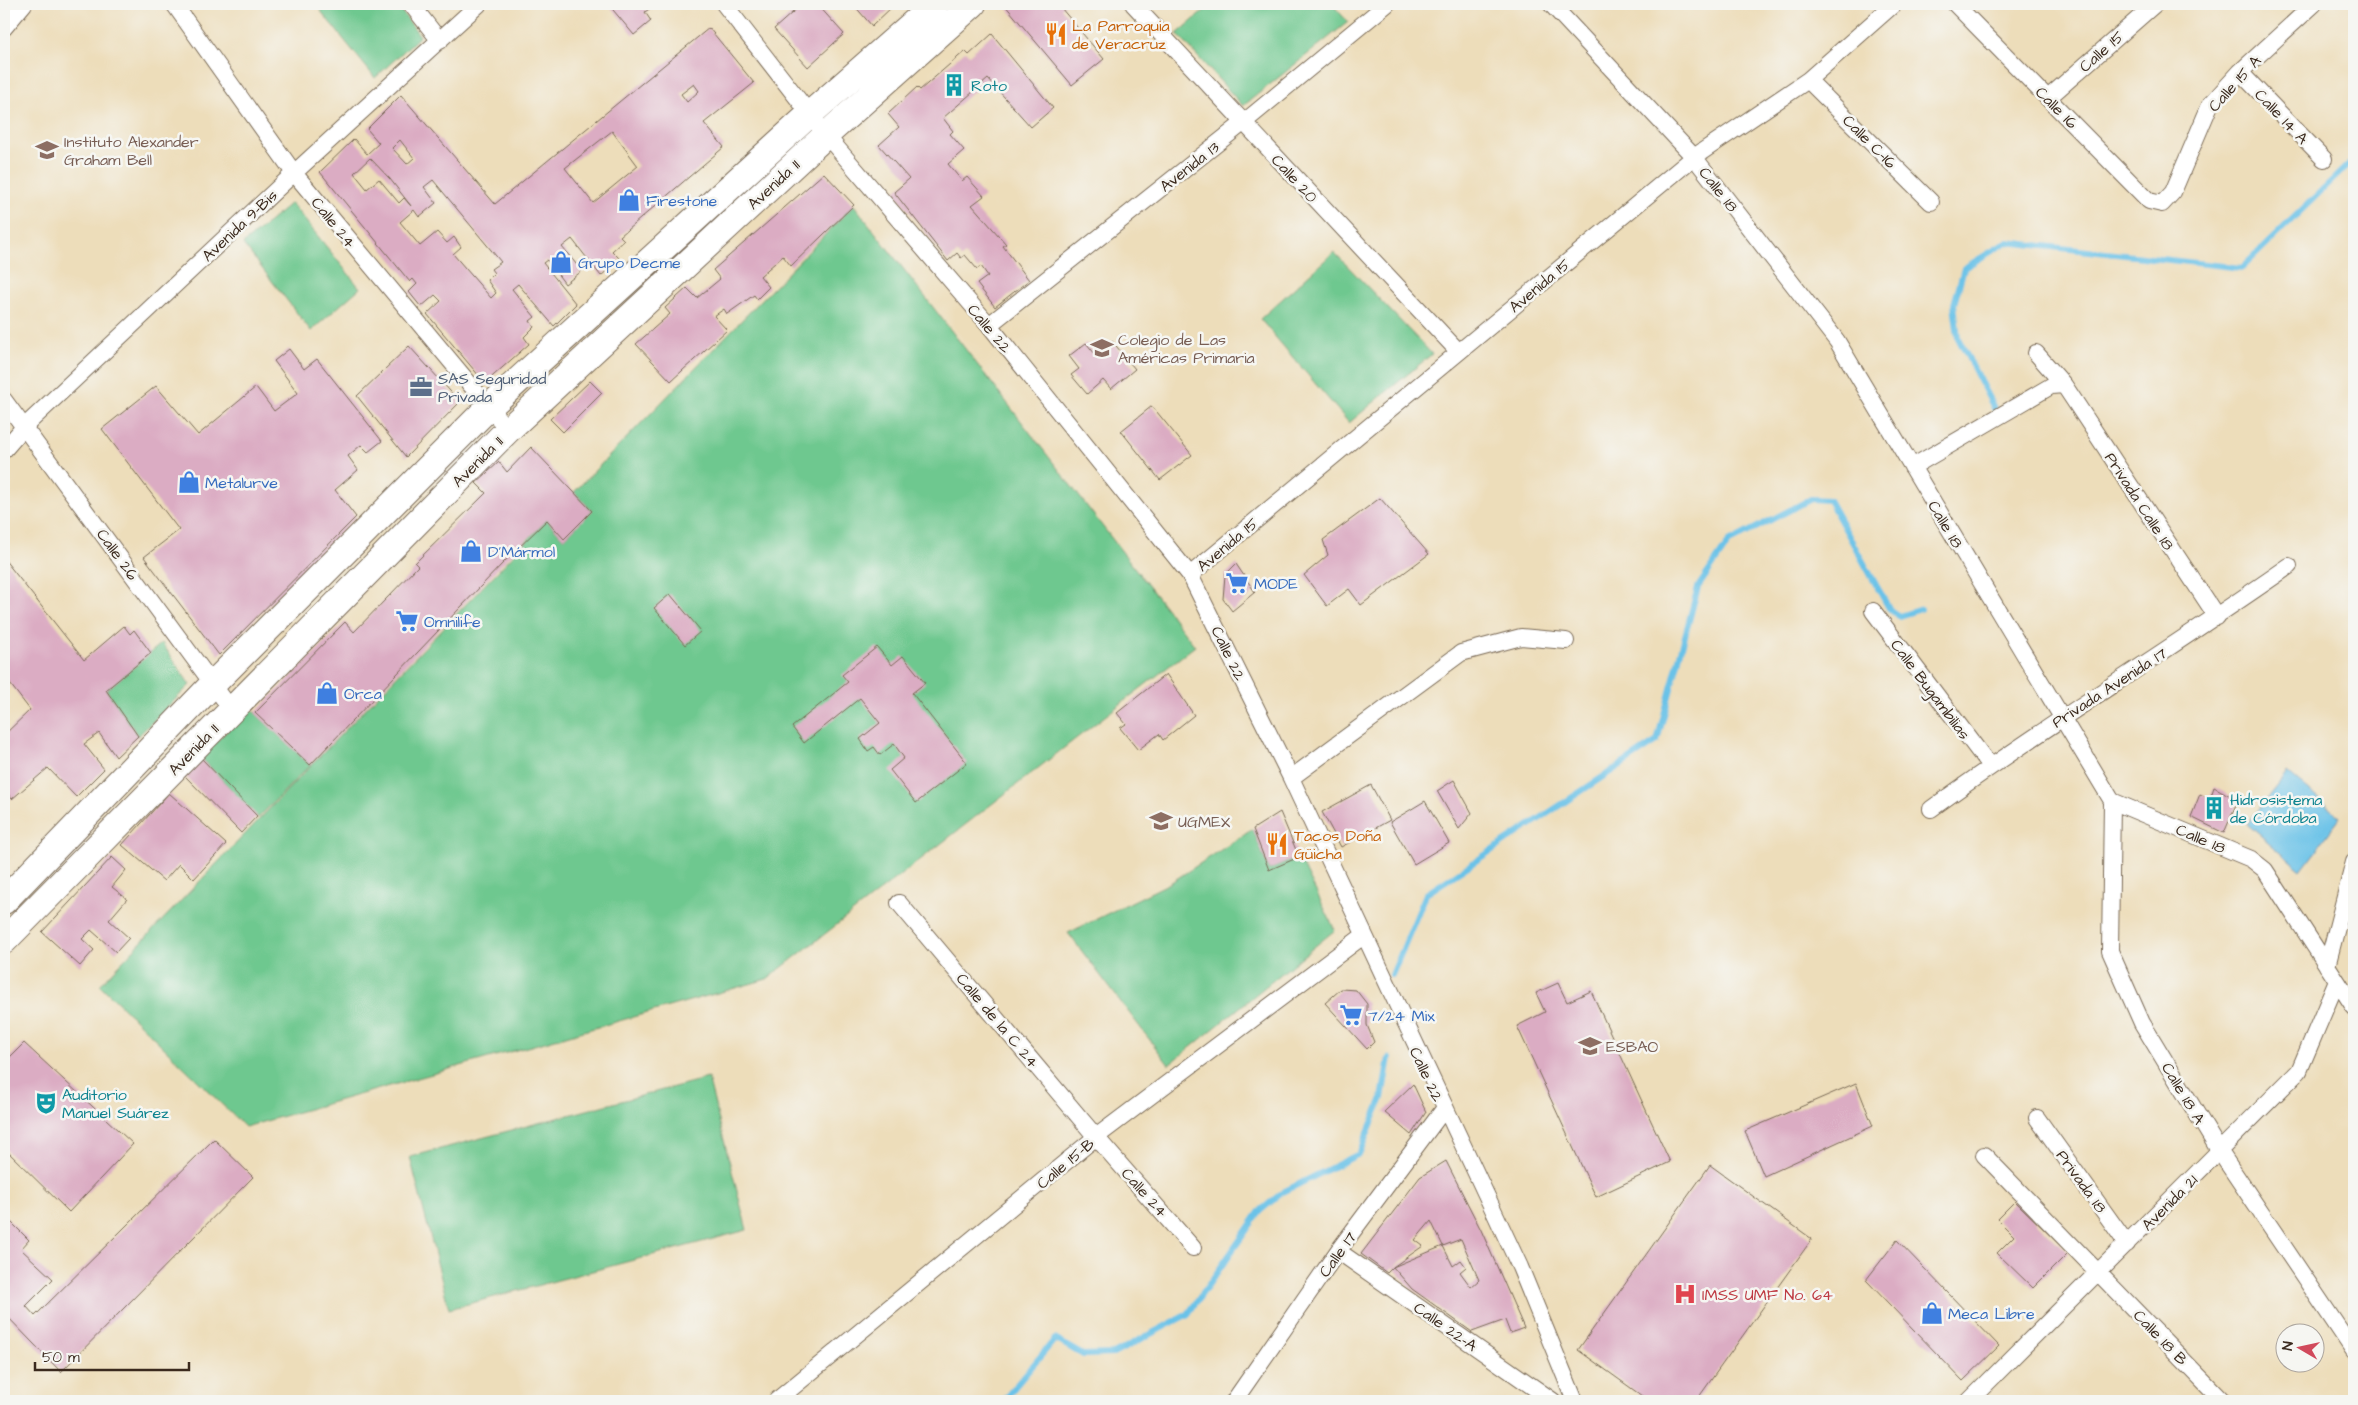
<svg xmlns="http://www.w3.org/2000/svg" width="2358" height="1405" font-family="'Architects Daughter',sans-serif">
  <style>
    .green { fill: #6ec88f; stroke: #547956 }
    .water { fill: #6bc2e8; stroke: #537683 }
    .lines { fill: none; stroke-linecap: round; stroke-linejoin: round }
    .stream { stroke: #6bc2e8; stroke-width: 6 }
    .building { fill: #dbacc3; fill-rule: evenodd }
    .minor-casing { stroke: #796955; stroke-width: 18 }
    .primary-casing { stroke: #796955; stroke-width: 28 }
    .minor { stroke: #fff; stroke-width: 16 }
    .primary { stroke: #fff; stroke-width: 26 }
    .labels { text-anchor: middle; stroke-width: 5; stroke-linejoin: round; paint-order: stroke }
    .food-label { font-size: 16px; fill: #c56008; stroke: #f6f6f2; text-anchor: start }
    .street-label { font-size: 16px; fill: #3b2a1e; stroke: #f6f6f2 }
    .culture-label { font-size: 16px; fill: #0d838f; stroke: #f6f6f2; text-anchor: start }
    .education-label { font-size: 16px; fill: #785e54; stroke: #f6f6f2; text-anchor: start }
    .shop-label { font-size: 16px; fill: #366cbe; stroke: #f6f6f2; text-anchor: start }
    .service-label { font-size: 16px; fill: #4e5e75; stroke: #f6f6f2; text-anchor: start }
    .health-label { font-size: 16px; fill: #be3a42; stroke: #f6f6f2; text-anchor: start }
  </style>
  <rect width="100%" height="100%" fill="#f6f6f2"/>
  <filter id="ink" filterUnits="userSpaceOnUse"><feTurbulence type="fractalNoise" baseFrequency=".02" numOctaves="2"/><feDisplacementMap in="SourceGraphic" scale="10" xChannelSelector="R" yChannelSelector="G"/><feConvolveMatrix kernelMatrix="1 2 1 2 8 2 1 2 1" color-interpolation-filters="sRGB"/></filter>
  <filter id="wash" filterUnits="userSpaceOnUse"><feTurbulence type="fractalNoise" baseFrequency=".0096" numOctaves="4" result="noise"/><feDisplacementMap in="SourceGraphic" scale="20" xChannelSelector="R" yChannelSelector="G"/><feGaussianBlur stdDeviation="1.12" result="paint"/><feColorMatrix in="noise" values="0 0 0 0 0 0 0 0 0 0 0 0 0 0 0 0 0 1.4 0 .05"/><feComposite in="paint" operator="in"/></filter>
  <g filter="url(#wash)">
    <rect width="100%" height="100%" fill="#edddba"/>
    <path class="green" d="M 315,4 L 396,4 L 420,36 L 375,78 Z
      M 1212,4 L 1332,4 L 1348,22 L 1243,106 L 1177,34 Z
      M 291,203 L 360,288 L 311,331 L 243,244 Z
      M 854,205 L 1195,646 L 767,979 L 245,1127 L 100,985 L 547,520 L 564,539 L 592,511 L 574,492 Z
      M 1334,252 L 1432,354 L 1349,423 L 1260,319 Z
      M 162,643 L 190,685 L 138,736 L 106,690 Z
      M 249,707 L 310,765 L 258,818 L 201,758 Z
      M 1253,829 L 1269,870 L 1299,857 L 1335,930 L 1169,1065 L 1068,933 L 1170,883 Z
      M 708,1078 L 747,1230 L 449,1309 L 410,1157 Z"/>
    <path class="water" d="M 2288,773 L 2341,817 L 2301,870 L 2247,824 Z"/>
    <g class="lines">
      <path class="stream" d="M 1996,412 L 1958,338 L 1954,304 L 1964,268 L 2007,242 L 2242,268 L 2354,159
        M 1392,975 L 1426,894 L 1657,741 L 1698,587 L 1729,542 L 1811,499 L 1829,500 L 1890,610 L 1899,616 L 1921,609
        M 1003,1401 L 1055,1339 L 1083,1355 L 1113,1354 L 1188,1314 L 1260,1211 L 1283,1192 L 1359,1154 L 1382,1098 L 1389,1058"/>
    </g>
    <g id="blocks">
      <path class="building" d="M 608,4 L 656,4 L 645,12 L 651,21 L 634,35 Z
        M 802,4 L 817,4 L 844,34 L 808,67 L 774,29 Z
        M 853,4 L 893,4 L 894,5 L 872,26 Z
        M 1004,4 L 1066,4 L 1061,8 L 1104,59 L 1072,85 Z
        M 709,28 L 754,83 L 704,123 L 724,147 L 620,236 L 624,240 L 612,251 L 620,259 L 601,276 L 572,239 L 562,247 L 582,271 L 565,284 L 547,260 L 543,263 L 576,304 L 554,326 L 518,284 L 512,289 L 535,317 L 530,321 L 534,327 L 524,337 L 529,344 L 485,383 L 427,314 L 441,301 L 435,295 L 421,307 L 409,292 L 417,284 L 413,279 L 410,282 L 320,172 L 354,139 L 367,154 L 379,143 L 367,129 L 401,95 L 495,204 ZM 694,84 L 699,91 L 687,102 L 681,94 ZM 612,131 L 638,166 L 593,203 L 565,168 ZM 400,140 L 414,158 L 407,164 L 392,148 ZM 370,158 L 390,179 L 411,206 L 404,198 L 399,203 L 379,179 L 367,189 L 354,173 ZM 433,180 L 501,262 L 491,269 L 494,273 L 487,280 L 496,293 L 491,298 L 453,254 L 461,247 L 454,237 L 447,243 L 437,232 L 420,246 L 400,222 L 414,210 L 419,217 L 436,203 L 424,187 Z
        M 992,34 L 1053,108 L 1031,127 L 988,79 L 943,118 L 953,131 L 950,134 L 964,150 L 948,164 L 962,181 L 967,177 L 984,196 L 972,205 L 1006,244 L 1003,246 L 1029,280 L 995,307 L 977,284 L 988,276 L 981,266 L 977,269 L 965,255 L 961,258 L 957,253 L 948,261 L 894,192 L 909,179 L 879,145 L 899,127 L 888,114 L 917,87 L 920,90 L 965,51 L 969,55 Z
        M 824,173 L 854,205 L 791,266 L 783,256 L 760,276 L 769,287 L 757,299 L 754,295 L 727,314 L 724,309 L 714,316 L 727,330 L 671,381 L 636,344 L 670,314 L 665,308 L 687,288 L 697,298 L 720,279 L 713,270 Z
        M 1112,341 L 1135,369 L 1111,389 L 1103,380 L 1087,394 L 1071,375 L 1079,369 L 1069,356 L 1086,343 L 1096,355 Z
        M 409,346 L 460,402 L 406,457 L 357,396 Z
        M 289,349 L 304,369 L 317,359 L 382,441 L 368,452 L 361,445 L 348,456 L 358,470 L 335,490 L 356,517 L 219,655 L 144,557 L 179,530 L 102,429 L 156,386 L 198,435 L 256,387 L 274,411 L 298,393 L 274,361 Z
        M 590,381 L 602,393 L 563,432 L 550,419 Z
        M 1152,406 L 1192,455 L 1160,480 L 1121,431 Z
        M 531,447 L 592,511 L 564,539 L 547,520 L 503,563 L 310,765 L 255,713 L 345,622 L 354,632 L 418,566 L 415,563 L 486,493 L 476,483 L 499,462 L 507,472 Z
        M 1380,498 L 1429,554 L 1361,605 L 1349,589 L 1327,606 L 1304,575 L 1328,555 L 1323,540 Z
        M 4,559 L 84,660 L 124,626 L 130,634 L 134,630 L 151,653 L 106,690 L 138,736 L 116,757 L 99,733 L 84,744 L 104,769 L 76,797 L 48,768 L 12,799 L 4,789 L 4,735 L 30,710 L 4,676 Z
        M 1236,564 L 1255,592 L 1232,611 L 1223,599 L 1225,575 Z
        M 670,594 L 701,631 L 685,645 L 654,608 Z
        M 877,647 L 892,665 L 903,656 L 925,683 L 912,693 L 967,763 L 916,803 L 890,770 L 904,758 L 894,744 L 880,755 L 874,747 L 868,751 L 860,739 L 880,723 L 860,698 L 804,743 L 792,727 L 848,682 L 842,675 Z
        M 1166,674 L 1194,715 L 1163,740 L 1159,734 L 1138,750 L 1120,728 L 1126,724 L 1117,713 Z
        M 201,758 L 257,816 L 241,833 L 184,775 Z
        M 1454,780 L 1472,813 L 1459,829 L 1437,791 Z
        M 1371,785 L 1390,820 L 1341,847 L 1322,812 Z
        M 2214,787 L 2238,800 L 2224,833 L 2191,817 L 2200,794 L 2210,799 Z
        M 169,793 L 226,844 L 194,879 L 179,864 L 164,881 L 122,845 Z
        M 1425,801 L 1449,843 L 1414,864 L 1390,822 Z
        M 1280,812 L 1299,857 L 1269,870 L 1253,829 Z
        M 112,857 L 126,870 L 112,887 L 127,899 L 109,920 L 129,938 L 116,952 L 91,930 L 82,939 L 94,950 L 80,966 L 42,932 Z
        M 1558,983 L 1567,1002 L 1591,991 L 1670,1162 L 1596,1197 L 1517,1026 L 1545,1012 L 1536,993 Z
        M 1341,989 L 1356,990 L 1367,1004 L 1367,1025 L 1374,1042 L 1367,1049 L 1325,1003 Z
        M 24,1043 L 133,1144 L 69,1212 L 4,1148 L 4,1063 Z
        M 1856,1083 L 1873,1126 L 1764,1176 L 1745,1131 Z
        M 1413,1084 L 1426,1112 L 1411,1135 L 1384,1112 Z
        M 214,1139 L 253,1177 L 61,1372 L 4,1313 L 4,1215 L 29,1240 L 21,1249 L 53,1279 L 26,1306 L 35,1316 Z
        M 1446,1161 L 1481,1230 L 1524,1328 L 1510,1333 L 1505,1320 L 1472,1332 L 1412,1289 L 1393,1267 L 1387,1273 L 1361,1254 L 1420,1177 ZM 1431,1221 L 1443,1246 L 1461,1239 L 1479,1280 L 1471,1287 L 1460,1272 L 1466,1267 L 1461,1260 L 1453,1266 L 1443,1246 L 1393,1267 L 1423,1246 L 1415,1240 Z
        M 1710,1165 L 1812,1239 L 1696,1401 L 1649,1401 L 1578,1350 Z
        M 2015,1201 L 2068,1253 L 2033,1288 L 1997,1253 L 2014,1236 L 1997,1219 Z
        M 1897,1240 L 1999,1346 L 1963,1381 L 1866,1280 Z"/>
    </g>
  </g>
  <g filter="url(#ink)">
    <use href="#blocks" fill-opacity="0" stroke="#796955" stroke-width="1"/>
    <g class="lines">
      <defs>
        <path id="minor" d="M 174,4 L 294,173 L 508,430
          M 411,4 L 440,41
          M 724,4 L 826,135 L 989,325 L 1190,575 L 1291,778 L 1520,1267 L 1575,1401
          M 1133,4 L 1458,351
          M 1551,4 L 1694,157 L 1837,341 L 2112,801 L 2251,859 L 2265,870 L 2354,1007
          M 1955,4 L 2149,201 L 2162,204 L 2173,192 L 2210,105 L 2240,72 L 2314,4
          M 4,28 L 24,4
          M 2240,72 L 2324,159
          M 1808,80 L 1931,202
          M 2048,98 L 2155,4
          M 989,325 L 1243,123 L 1387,4
          M 2036,353 L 2064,385 L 2217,617
          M 4,400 L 231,709
          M 4,450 L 24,427 L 294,173 L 479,4
          M 1912,467 L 2051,386 L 2064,385
          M 1190,575 L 1694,157 L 1808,80 L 1894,4
          M 1873,611 L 1990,766
          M 1291,778 L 1461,653 L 1521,637 L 1566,641
          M 2112,801 L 2110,951 L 2142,1023 L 2220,1152 L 2354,1351
          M 1931,809 C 2048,724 2171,649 2289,566
          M 899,903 L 1096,1137 L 1193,1248
          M 2327,966 L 2354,862
          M 2037,1118 L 2127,1244
          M 1984,1155 L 2223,1401
          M 1338,1251 L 1553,1401
          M 776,1401 L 1096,1137 L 1363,936
          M 1234,1401 L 1338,1251 L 1444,1109
          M 1969,1401 L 2299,1071 L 2337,981"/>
        <path id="primary" d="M 4,901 L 213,684 L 488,408 L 810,114 L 935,4
          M 4,941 L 508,430 L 826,135 L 973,4"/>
      </defs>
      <use href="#minor" class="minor-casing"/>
      <use href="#primary" class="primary-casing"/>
      <use href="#minor" class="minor"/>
      <use href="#primary" class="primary"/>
    </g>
  </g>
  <defs>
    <symbol id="restaurant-bare" viewBox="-9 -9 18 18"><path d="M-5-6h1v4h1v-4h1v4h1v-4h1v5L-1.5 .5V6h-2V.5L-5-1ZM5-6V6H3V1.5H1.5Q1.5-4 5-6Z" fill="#e8710a" stroke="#f6f6f2" stroke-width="2.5" paint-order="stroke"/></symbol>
    <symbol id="building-bare" viewBox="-9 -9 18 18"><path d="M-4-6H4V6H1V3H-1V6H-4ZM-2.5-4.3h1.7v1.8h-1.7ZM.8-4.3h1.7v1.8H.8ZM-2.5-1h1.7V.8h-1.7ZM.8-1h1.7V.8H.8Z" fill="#0f9aa8" stroke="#f6f6f2" stroke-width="2.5" paint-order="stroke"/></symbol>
    <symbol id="school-bare" viewBox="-9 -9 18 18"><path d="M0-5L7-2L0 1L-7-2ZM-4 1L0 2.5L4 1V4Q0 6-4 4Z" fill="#8d6e63" stroke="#f6f6f2" stroke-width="2.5" paint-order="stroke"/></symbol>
    <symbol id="shop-bare" viewBox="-9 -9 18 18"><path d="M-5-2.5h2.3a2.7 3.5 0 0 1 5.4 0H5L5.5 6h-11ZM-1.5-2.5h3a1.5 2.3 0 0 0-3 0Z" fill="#3f7fe0" stroke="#f6f6f2" stroke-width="2.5" paint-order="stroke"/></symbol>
    <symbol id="office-bare" viewBox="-9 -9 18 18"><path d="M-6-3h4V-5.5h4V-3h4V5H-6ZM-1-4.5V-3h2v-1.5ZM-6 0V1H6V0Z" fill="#5c6f8a" stroke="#f6f6f2" stroke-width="2.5" paint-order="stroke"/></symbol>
    <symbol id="supermarket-bare" viewBox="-9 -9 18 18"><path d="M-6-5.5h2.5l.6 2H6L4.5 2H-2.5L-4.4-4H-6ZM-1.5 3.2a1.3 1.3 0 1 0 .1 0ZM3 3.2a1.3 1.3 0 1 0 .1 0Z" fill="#3f7fe0" stroke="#f6f6f2" stroke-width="2.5" paint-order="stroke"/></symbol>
    <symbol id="theatre-bare" viewBox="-9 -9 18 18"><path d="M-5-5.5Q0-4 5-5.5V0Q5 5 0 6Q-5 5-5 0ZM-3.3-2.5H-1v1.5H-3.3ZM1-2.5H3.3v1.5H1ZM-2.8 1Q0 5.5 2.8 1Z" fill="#0f9aa8" stroke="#f6f6f2" stroke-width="2.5" paint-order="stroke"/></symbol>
    <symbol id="hospital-bare" viewBox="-9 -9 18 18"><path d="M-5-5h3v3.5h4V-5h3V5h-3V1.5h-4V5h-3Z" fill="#e0444e" stroke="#f6f6f2" stroke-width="2.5" paint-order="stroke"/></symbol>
  </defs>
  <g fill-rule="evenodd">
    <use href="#restaurant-bare" x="1040" y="18" width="32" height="32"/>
    <use href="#building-bare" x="938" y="69" width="32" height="32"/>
    <use href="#school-bare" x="31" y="134" width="32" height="32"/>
    <use href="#shop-bare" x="613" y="184" width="32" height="32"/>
    <use href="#shop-bare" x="545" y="246" width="32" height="32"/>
    <use href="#school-bare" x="1086" y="332" width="32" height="32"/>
    <use href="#office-bare" x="405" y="371" width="32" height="32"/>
    <use href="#shop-bare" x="173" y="466" width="32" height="32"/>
    <use href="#shop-bare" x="455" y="535" width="32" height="32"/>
    <use href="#supermarket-bare" x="1221" y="567" width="32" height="32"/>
    <use href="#supermarket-bare" x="391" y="605" width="32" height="32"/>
    <use href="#shop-bare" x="311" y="677" width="32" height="32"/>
    <use href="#building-bare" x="2198" y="792" width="32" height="32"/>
    <use href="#school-bare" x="1145" y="805" width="32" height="32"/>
    <use href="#restaurant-bare" x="1261" y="828" width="32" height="32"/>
    <use href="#supermarket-bare" x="1335" y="999" width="32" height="32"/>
    <use href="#school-bare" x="1574" y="1030" width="32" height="32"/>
    <use href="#theatre-bare" x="30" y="1087" width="32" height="32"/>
    <use href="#hospital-bare" x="1669" y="1278" width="32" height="32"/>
    <use href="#shop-bare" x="1916" y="1297" width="32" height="32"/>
  </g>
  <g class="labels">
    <g class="food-label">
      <text x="1072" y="31">La Parroquia<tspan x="1072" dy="18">de Veracruz</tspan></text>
      <text x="1294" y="841">Tacos Doña<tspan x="1294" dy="18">Güicha</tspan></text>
    </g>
    <g class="street-label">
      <text transform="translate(2101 51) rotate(-41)" y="6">Calle 15</text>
      <text transform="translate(2234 83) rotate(-48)" y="6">Calle 15 A</text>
      <text transform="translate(2057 107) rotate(45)" y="6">Calle 16</text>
      <text transform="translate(2282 116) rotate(46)" y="6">Calle 14 A</text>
      <text transform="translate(1870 141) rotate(45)" y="6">Calle C-16</text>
      <text transform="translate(1189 166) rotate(-38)" y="6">Avenida 13</text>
      <text transform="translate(1295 178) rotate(47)" y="6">Calle 20</text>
      <text transform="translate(773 184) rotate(-43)" y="6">Avenida 11</text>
      <text transform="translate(1719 189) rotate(52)" y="6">Calle 18</text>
      <text transform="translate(334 222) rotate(51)" y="6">Calle 24</text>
      <text transform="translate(239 225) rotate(-43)" y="6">Avenida 9-Bis</text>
      <text transform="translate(1539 285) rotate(-40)" y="6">Avenida 15</text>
      <text transform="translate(990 328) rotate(50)" y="6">Calle 22</text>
      <text transform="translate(477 461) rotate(-45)" y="6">Avenida 11</text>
      <text transform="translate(2140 501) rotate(57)" y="6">Privada Calle 18</text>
      <text transform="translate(1946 524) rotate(59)" y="6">Calle 18</text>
      <text transform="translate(1227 544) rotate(-40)" y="6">Avenida 15</text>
      <text transform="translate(118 554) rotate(54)" y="6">Calle 26</text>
      <text transform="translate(1229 653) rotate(64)" y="6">Calle 22</text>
      <text transform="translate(2109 687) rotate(-33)" y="6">Privada Avenida 17</text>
      <text transform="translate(1931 689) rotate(53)" y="6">Calle Bugambilias</text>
      <text transform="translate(193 749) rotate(-46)" y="6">Avenida 11</text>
      <text transform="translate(2201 838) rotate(23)" y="6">Calle 18</text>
      <text transform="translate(998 1020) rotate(50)" y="6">Calle de la C 24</text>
      <text transform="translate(1427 1074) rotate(65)" y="6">Calle 22</text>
      <text transform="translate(2184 1093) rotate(59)" y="6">Calle 18 A</text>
      <text transform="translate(1065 1163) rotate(-40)" y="6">Calle 15-B</text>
      <text transform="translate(2082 1181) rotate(54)" y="6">Privada 18</text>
      <text transform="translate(1145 1192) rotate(48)" y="6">Calle 24</text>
      <text transform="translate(2169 1202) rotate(-45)" y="6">Avenida 21</text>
      <text transform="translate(1337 1254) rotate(-54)" y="6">Calle 17</text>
      <text transform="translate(1446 1326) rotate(35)" y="6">Calle 22-A</text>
      <text transform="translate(2161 1337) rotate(46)" y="6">Calle 18 B</text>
    </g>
    <g class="culture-label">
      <text x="971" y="91">Roto</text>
      <text x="2230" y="805">Hidrosistema<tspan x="2230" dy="18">de Córdoba</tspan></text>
      <text x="62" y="1100">Auditorio<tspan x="62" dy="18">Manuel Suárez</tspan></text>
    </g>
    <g class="education-label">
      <text x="64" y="147">Instituto Alexander<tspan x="64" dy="18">Graham Bell</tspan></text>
      <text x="1118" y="345">Colegio de Las<tspan x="1118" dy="18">Américas Primaria</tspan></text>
      <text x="1178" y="827">UGMEX</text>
      <text x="1606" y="1052">ESBAO</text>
    </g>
    <g class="shop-label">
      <text x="646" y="206">Firestone</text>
      <text x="578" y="268">Grupo Decme</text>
      <text x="205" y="488">Metalurve</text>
      <text x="488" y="557">D'Mármol</text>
      <text x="1254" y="589">MODE</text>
      <text x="424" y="627">Omnilife</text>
      <text x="344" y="699">Orca</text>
      <text x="1368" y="1021">7/24 Mix</text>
      <text x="1948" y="1319">Meca Libre</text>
    </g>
    <g class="service-label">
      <text x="438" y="384">SAS Seguridad<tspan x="438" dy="18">Privada</tspan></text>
    </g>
    <g class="health-label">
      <text x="1702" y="1300">IMSS UMF No. 64</text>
    </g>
  </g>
  <rect width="2358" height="1405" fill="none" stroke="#f6f6f2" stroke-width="20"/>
  <g transform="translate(2300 1348) rotate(279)"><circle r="24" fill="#f6f6f2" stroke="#aba49d"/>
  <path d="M0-4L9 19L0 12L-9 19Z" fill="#d1495b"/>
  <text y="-8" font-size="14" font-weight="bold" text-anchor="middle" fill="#3b2a1e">N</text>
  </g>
  <path d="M35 1362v8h154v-8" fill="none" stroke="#3b2a1e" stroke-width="2.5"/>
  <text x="42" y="1362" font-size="15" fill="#3b2a1e" stroke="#f6f6f2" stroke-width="4" paint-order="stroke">50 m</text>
</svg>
